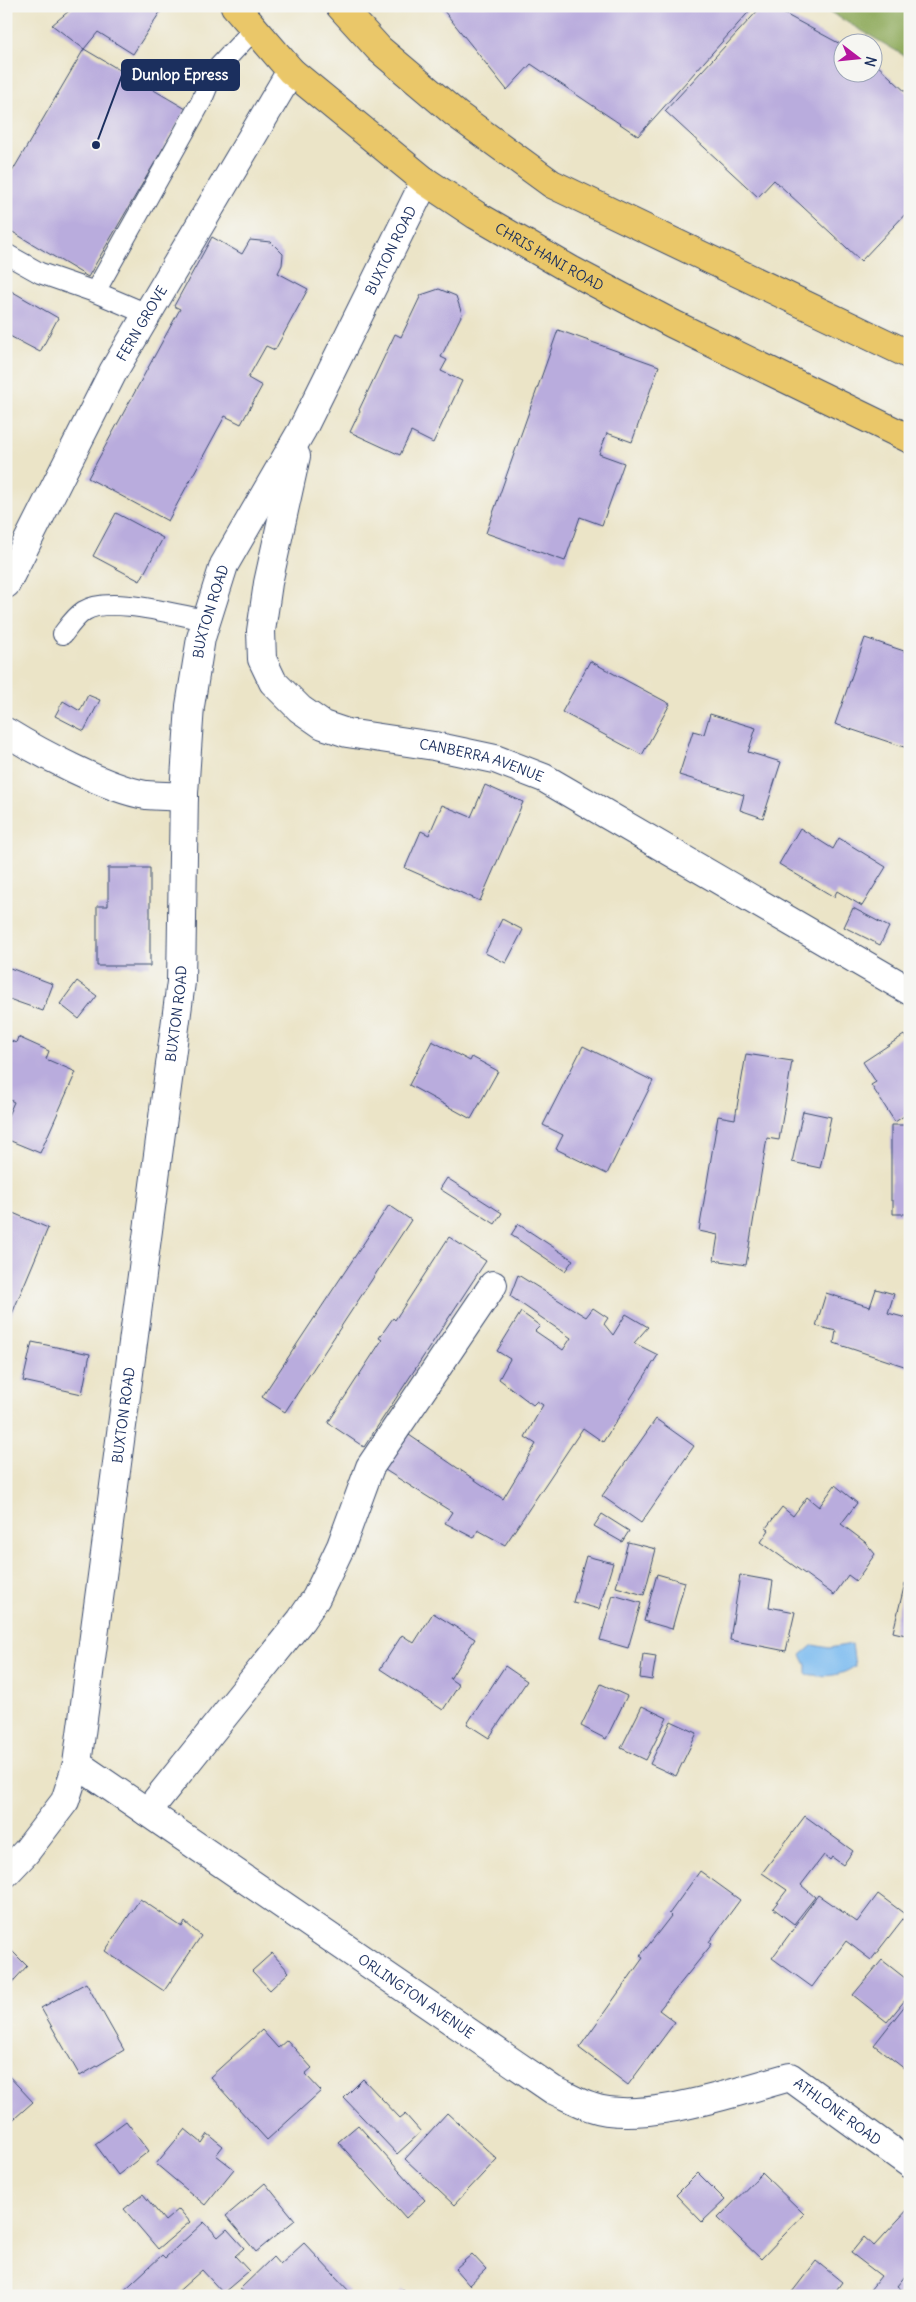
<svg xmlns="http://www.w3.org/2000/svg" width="916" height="2302" font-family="Delius,sans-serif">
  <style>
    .forest { fill: #91ac5f; stroke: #566e5e }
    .water { fill: #7cbbf0; stroke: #4c75a7 }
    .building { fill: #b9acdd }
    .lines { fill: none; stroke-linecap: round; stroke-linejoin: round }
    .service-casing { stroke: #3a4a6e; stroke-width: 22 }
    .minor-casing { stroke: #3a4a6e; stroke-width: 30 }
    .primary-casing { stroke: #3a4a6e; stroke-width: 30 }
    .service { stroke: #fff; stroke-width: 20 }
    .minor { stroke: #fff; stroke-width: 28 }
    .primary { stroke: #eac769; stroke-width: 28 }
    .labels { text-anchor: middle; stroke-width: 4; stroke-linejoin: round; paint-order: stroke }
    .street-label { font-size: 14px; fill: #1b2f5e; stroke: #f6f6f2 }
    .leader { fill: none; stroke: #1b2f5e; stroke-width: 2 }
    .callout-dot { fill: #1b2f5e; stroke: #f6f6f2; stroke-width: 2 }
    .callout { fill: #1b2f5e; stroke: #1b2f5e; stroke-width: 2 }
    .callout-label { font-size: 15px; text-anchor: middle; font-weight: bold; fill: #fff }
  </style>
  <rect width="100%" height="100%" fill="#f6f6f2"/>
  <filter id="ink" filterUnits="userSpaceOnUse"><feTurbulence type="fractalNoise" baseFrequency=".02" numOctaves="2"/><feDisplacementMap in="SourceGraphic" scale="10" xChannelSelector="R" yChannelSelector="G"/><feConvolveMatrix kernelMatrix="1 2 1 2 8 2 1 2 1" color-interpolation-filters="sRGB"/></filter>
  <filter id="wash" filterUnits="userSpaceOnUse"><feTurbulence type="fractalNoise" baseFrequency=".0096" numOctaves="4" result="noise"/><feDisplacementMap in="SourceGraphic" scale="20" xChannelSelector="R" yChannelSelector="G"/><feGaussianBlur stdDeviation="1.12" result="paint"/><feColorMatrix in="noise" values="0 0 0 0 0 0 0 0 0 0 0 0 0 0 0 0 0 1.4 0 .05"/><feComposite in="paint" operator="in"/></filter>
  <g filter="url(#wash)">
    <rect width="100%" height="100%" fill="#ebe4c7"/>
    <path class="forest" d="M 819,6 L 910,6 L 910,59 L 823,8 Z"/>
    <path class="water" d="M 852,1644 L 855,1666 C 840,1677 825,1677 806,1674 L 806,1665 L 801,1655 L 813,1645 L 829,1648 Z"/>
    <g id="blocks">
      <path class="building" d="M 75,6 L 164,6 L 133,54 L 98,32 L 84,49 L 52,25 Z
        M 440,6 L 754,6 L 638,136 L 531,64 L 507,90 Z
        M 762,6 L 770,6 L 844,46 L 844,72 L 874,72 L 874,62 L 910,96 L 910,209 L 861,261 L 774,180 L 758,197 L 665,111 Z
        M 84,49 L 186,109 L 88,277 L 6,228 L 6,182 Z
        M 212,237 L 242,254 L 250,240 L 271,242 L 283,254 L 282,265 L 278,273 L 308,289 L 275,350 L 266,346 L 248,378 L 262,386 L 241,424 L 225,416 L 168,521 L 88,478 L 180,309 L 174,306 Z
        M 6,288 L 58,318 L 40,352 L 6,334 Z
        M 439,289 L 456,296 L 462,314 L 441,357 L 447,360 L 441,371 L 462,381 L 433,443 L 411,432 L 400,455 L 350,432 L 360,411 L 359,410 L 395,334 L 401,337 L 421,295 Z
        M 558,330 L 659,366 L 632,442 L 607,433 L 599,454 L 624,463 L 602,525 L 580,517 L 565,561 L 486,533 Z
        M 116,513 L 163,538 L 140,581 L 93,556 Z
        M 865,638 L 910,653 L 910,749 L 835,724 Z
        M 590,661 L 670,704 L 642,755 L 562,712 Z
        M 88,695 L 100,700 L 84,731 L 55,716 L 63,701 L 80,711 Z
        M 710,714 L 756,728 L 748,752 L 781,762 L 763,818 L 740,810 L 744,795 L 679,775 L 693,731 L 704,734 Z
        M 485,785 L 523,802 L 480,901 L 405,868 L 421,831 L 429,835 L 442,805 L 471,817 Z
        M 800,828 L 833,849 L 839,838 L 886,867 L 862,906 L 837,891 L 834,897 L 779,864 Z
        M 108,868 L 150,868 L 150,966 L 97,966 L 97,906 L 108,906 Z
        M 853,908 L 889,927 L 880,945 L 844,927 Z
        M 502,919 L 523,930 L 506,963 L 485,953 Z
        M 10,968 L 53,984 L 43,1011 L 6,998 L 6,976 Z
        M 77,981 L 97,996 L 79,1019 L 60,1004 Z
        M 904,1035 L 910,1043 L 910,1112 L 895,1122 L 871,1085 L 876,1082 L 863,1062 Z
        M 18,1037 L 49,1051 L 46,1059 L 76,1072 L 40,1153 L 6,1139 L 6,1120 L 14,1102 L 6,1098 L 6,1039 L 16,1043 Z
        M 432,1041 L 470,1061 L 472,1057 L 498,1071 L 471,1119 L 409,1085 Z
        M 583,1046 L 653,1081 L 607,1174 L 556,1149 L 563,1135 L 543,1125 Z
        M 746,1054 L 792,1061 L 779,1140 L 767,1138 L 746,1265 L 714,1260 L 718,1235 L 699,1231 L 718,1116 L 735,1119 Z
        M 803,1111 L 831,1117 L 820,1168 L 792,1162 Z
        M 891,1125 L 910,1125 L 910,1214 L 893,1214 L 893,1201 L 891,1201 Z
        M 447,1178 L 502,1213 L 495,1224 L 440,1189 Z
        M 389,1205 L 411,1220 L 285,1412 L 262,1397 Z
        M 6,1210 L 48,1228 L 9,1321 L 6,1320 Z
        M 518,1224 L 573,1260 L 565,1271 L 511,1235 Z
        M 449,1237 L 486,1261 L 364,1447 L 328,1423 L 382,1340 L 379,1338 L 393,1318 L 395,1320 Z
        M 518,1275 L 586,1317 L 593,1308 L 608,1318 L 604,1324 L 613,1335 L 626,1314 L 648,1327 L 634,1343 L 658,1355 L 603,1442 L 583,1428 L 505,1545 L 478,1530 L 474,1538 L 445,1523 L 452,1512 L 385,1470 L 409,1435 L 503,1499 L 536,1444 L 525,1437 L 543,1405 L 537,1401 L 533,1405 L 499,1379 L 510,1359 L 497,1351 L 521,1312 L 540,1326 L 535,1331 L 563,1350 L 571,1338 L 510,1296 Z
        M 876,1289 L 894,1294 L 888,1313 L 910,1319 L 910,1368 L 834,1343 L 836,1331 L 816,1326 L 826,1293 L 870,1307 Z
        M 32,1342 L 90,1354 L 82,1394 L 23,1381 Z
        M 656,1419 L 694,1446 L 641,1523 L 602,1496 Z
        M 835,1485 L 857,1503 L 841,1524 L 865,1542 L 875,1554 L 856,1581 L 848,1575 L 834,1595 L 761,1542 L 769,1530 L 766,1528 L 782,1507 L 793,1516 L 807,1497 L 819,1507 Z
        M 602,1514 L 629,1531 L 622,1542 L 594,1526 Z
        M 628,1542 L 656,1549 L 644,1595 L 616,1587 Z
        M 586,1556 L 613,1563 L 599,1609 L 573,1602 Z
        M 657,1574 L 685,1582 L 672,1629 L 644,1621 Z
        M 740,1575 L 773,1581 L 769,1607 L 795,1612 L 786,1651 L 730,1640 Z
        M 905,1583 L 910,1584 L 910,1636 L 893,1632 Z
        M 613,1595 L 641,1603 L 628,1648 L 600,1640 Z
        M 433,1613 L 475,1639 L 450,1679 L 459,1685 L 443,1710 L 380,1669 L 402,1635 L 414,1643 Z
        M 643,1654 L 656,1656 L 652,1680 L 640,1678 Z
        M 505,1666 L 527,1681 L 489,1738 L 467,1724 Z
        M 601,1684 L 627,1696 L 606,1739 L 581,1726 Z
        M 642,1706 L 667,1718 L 646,1760 L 621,1748 Z
        M 671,1721 L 697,1733 L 676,1776 L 650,1764 Z
        M 805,1816 L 853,1851 L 843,1865 L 832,1857 L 830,1860 L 824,1855 L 801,1885 L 815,1897 L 794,1924 L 773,1908 L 787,1890 L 762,1873 Z
        M 700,1871 L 740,1900 L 709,1942 L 712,1944 L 659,2010 L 675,2022 L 628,2085 L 579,2048 L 643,1958 L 640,1956 L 671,1916 L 669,1914 Z
        M 878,1894 L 906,1915 L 871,1960 L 846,1941 L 812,1987 L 772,1958 L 818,1895 L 857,1922 Z
        M 140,1899 L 182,1927 L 185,1922 L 201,1936 L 164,1991 L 105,1951 Z
        M 11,1950 L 27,1966 L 6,1989 L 6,1955 Z
        M 272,1953 L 289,1972 L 270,1990 L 252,1971 Z
        M 882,1960 L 910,1982 L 910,1994 L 887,2022 L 853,1995 Z
        M 86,1983 L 124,2050 L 80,2076 L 41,2008 Z
        M 910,1999 L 910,2073 L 874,2045 Z
        M 262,2030 L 278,2048 L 287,2040 L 312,2068 L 305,2074 L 321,2091 L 267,2140 L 210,2077 Z
        M 6,2073 L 33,2102 L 6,2126 Z
        M 363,2079 L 400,2118 L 405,2114 L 421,2132 L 397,2154 L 344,2098 Z
        M 447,2113 L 497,2159 L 454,2205 L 405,2159 Z
        M 126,2121 L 149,2151 L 118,2175 L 95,2144 Z
        M 358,2125 L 425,2200 L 406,2218 L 338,2142 Z
        M 185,2129 L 202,2143 L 208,2134 L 223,2146 L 216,2155 L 234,2169 L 205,2205 L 156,2164 Z
        M 698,2173 L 725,2200 L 702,2222 L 676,2195 Z
        M 762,2173 L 804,2214 L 761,2259 L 718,2218 Z
        M 265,2183 L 295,2220 L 256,2252 L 226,2216 Z
        M 143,2194 L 165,2221 L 179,2209 L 190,2222 L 158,2249 L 124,2209 Z
        M 910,2207 L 910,2270 L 897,2286 L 902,2290 L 898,2296 L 871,2296 L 870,2290 L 881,2276 L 851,2253 L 864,2237 L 874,2246 Z
        M 204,2222 L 218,2237 L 227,2229 L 244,2248 L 235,2256 L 249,2271 L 223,2293 L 202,2270 L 173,2296 L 118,2296 L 162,2255 L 165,2258 Z
        M 304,2243 L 349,2291 L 344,2296 L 249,2296 L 240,2289 L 273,2257 L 280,2265 Z
        M 472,2254 L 486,2269 L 469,2285 L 455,2269 Z
        M 816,2261 L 842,2282 L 832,2296 L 789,2296 Z
        M 403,2289 L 410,2296 L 396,2296 Z"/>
    </g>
  </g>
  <g filter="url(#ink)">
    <use href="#blocks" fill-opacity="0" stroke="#3a4a6e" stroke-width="1"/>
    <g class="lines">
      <defs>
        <path id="service" d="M 6,254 L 40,273 L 95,292 L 147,314
          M 95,292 L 201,102 L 213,73 L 254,29
          M 63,634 C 69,626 75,617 84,611 C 108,595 177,615 206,620"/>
        <g id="minor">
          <path id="s1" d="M 296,456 L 268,583 L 261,631 L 262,659 L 273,682 L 300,709 L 323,725 L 347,733 L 434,746 L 495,759 L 544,778 L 910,991"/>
          <path id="s2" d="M 6,584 L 113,372 L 291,71"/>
          <path d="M 6,732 C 40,753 108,789 146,795 C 158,796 172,796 184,797"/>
          <path id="s3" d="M 77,1764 L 553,2090 C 565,2095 578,2103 591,2107 C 642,2125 738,2091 790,2077 L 910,2164"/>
          <path d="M 147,1812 L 301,1620 L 316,1598 L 341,1546 L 370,1467 L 493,1285"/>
          <path id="s4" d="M 6,1873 L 26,1852 L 65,1801 L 77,1764 L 181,982 L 184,793 L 190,706 L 201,638 L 224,565 L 302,430 L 425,181"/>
        </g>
        <g id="primary">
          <path id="s5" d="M 235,6 L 291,71 L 425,181 L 476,215 L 571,270 L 673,324 L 910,439"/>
          <path d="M 340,6 L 379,49 L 456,114 L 552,184 L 910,355"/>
        </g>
      </defs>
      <use href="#service" class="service-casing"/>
      <use href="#minor" class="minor-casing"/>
      <use href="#primary" class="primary-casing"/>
      <use href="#service" class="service"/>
      <use href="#minor" class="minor"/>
      <use href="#primary" class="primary"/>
    </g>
  </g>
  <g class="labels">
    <g class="street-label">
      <text dy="5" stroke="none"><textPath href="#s4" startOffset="1699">BUXTON ROAD</textPath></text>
      <text dy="5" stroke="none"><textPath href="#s5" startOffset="405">CHRIS HANI ROAD</textPath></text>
      <text dy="5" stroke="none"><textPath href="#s2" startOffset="294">FERN GROVE</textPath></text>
      <text dy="5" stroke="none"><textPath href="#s4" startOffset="1294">BUXTON ROAD</textPath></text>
      <text dy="5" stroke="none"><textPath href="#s1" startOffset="461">CANBERRA AVENUE</textPath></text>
      <text dy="5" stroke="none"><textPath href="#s4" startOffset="889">BUXTON ROAD</textPath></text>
      <text dy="5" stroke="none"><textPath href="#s4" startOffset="484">BUXTON ROAD</textPath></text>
      <text dy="5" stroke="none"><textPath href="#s3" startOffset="411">ORLINGTON AVENUE</textPath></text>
      <text dy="5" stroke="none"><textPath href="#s3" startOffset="881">ATHLONE ROAD</textPath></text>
    </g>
  </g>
  <path class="leader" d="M96 145L122 75"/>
  <circle class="callout-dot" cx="96" cy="145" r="5"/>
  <rect class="callout" x="122" y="60" width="117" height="30" rx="5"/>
  <g class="callout-label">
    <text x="180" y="80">Dunlop Epress</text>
  </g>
  <rect width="916" height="2302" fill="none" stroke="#f6f6f2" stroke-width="25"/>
  <g transform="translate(858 58) rotate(106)"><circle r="24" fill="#f6f6f2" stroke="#9ea6b7"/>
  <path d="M0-4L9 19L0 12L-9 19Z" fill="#b5179e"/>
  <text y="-8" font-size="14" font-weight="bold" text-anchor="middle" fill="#1b2f5e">N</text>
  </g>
</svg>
